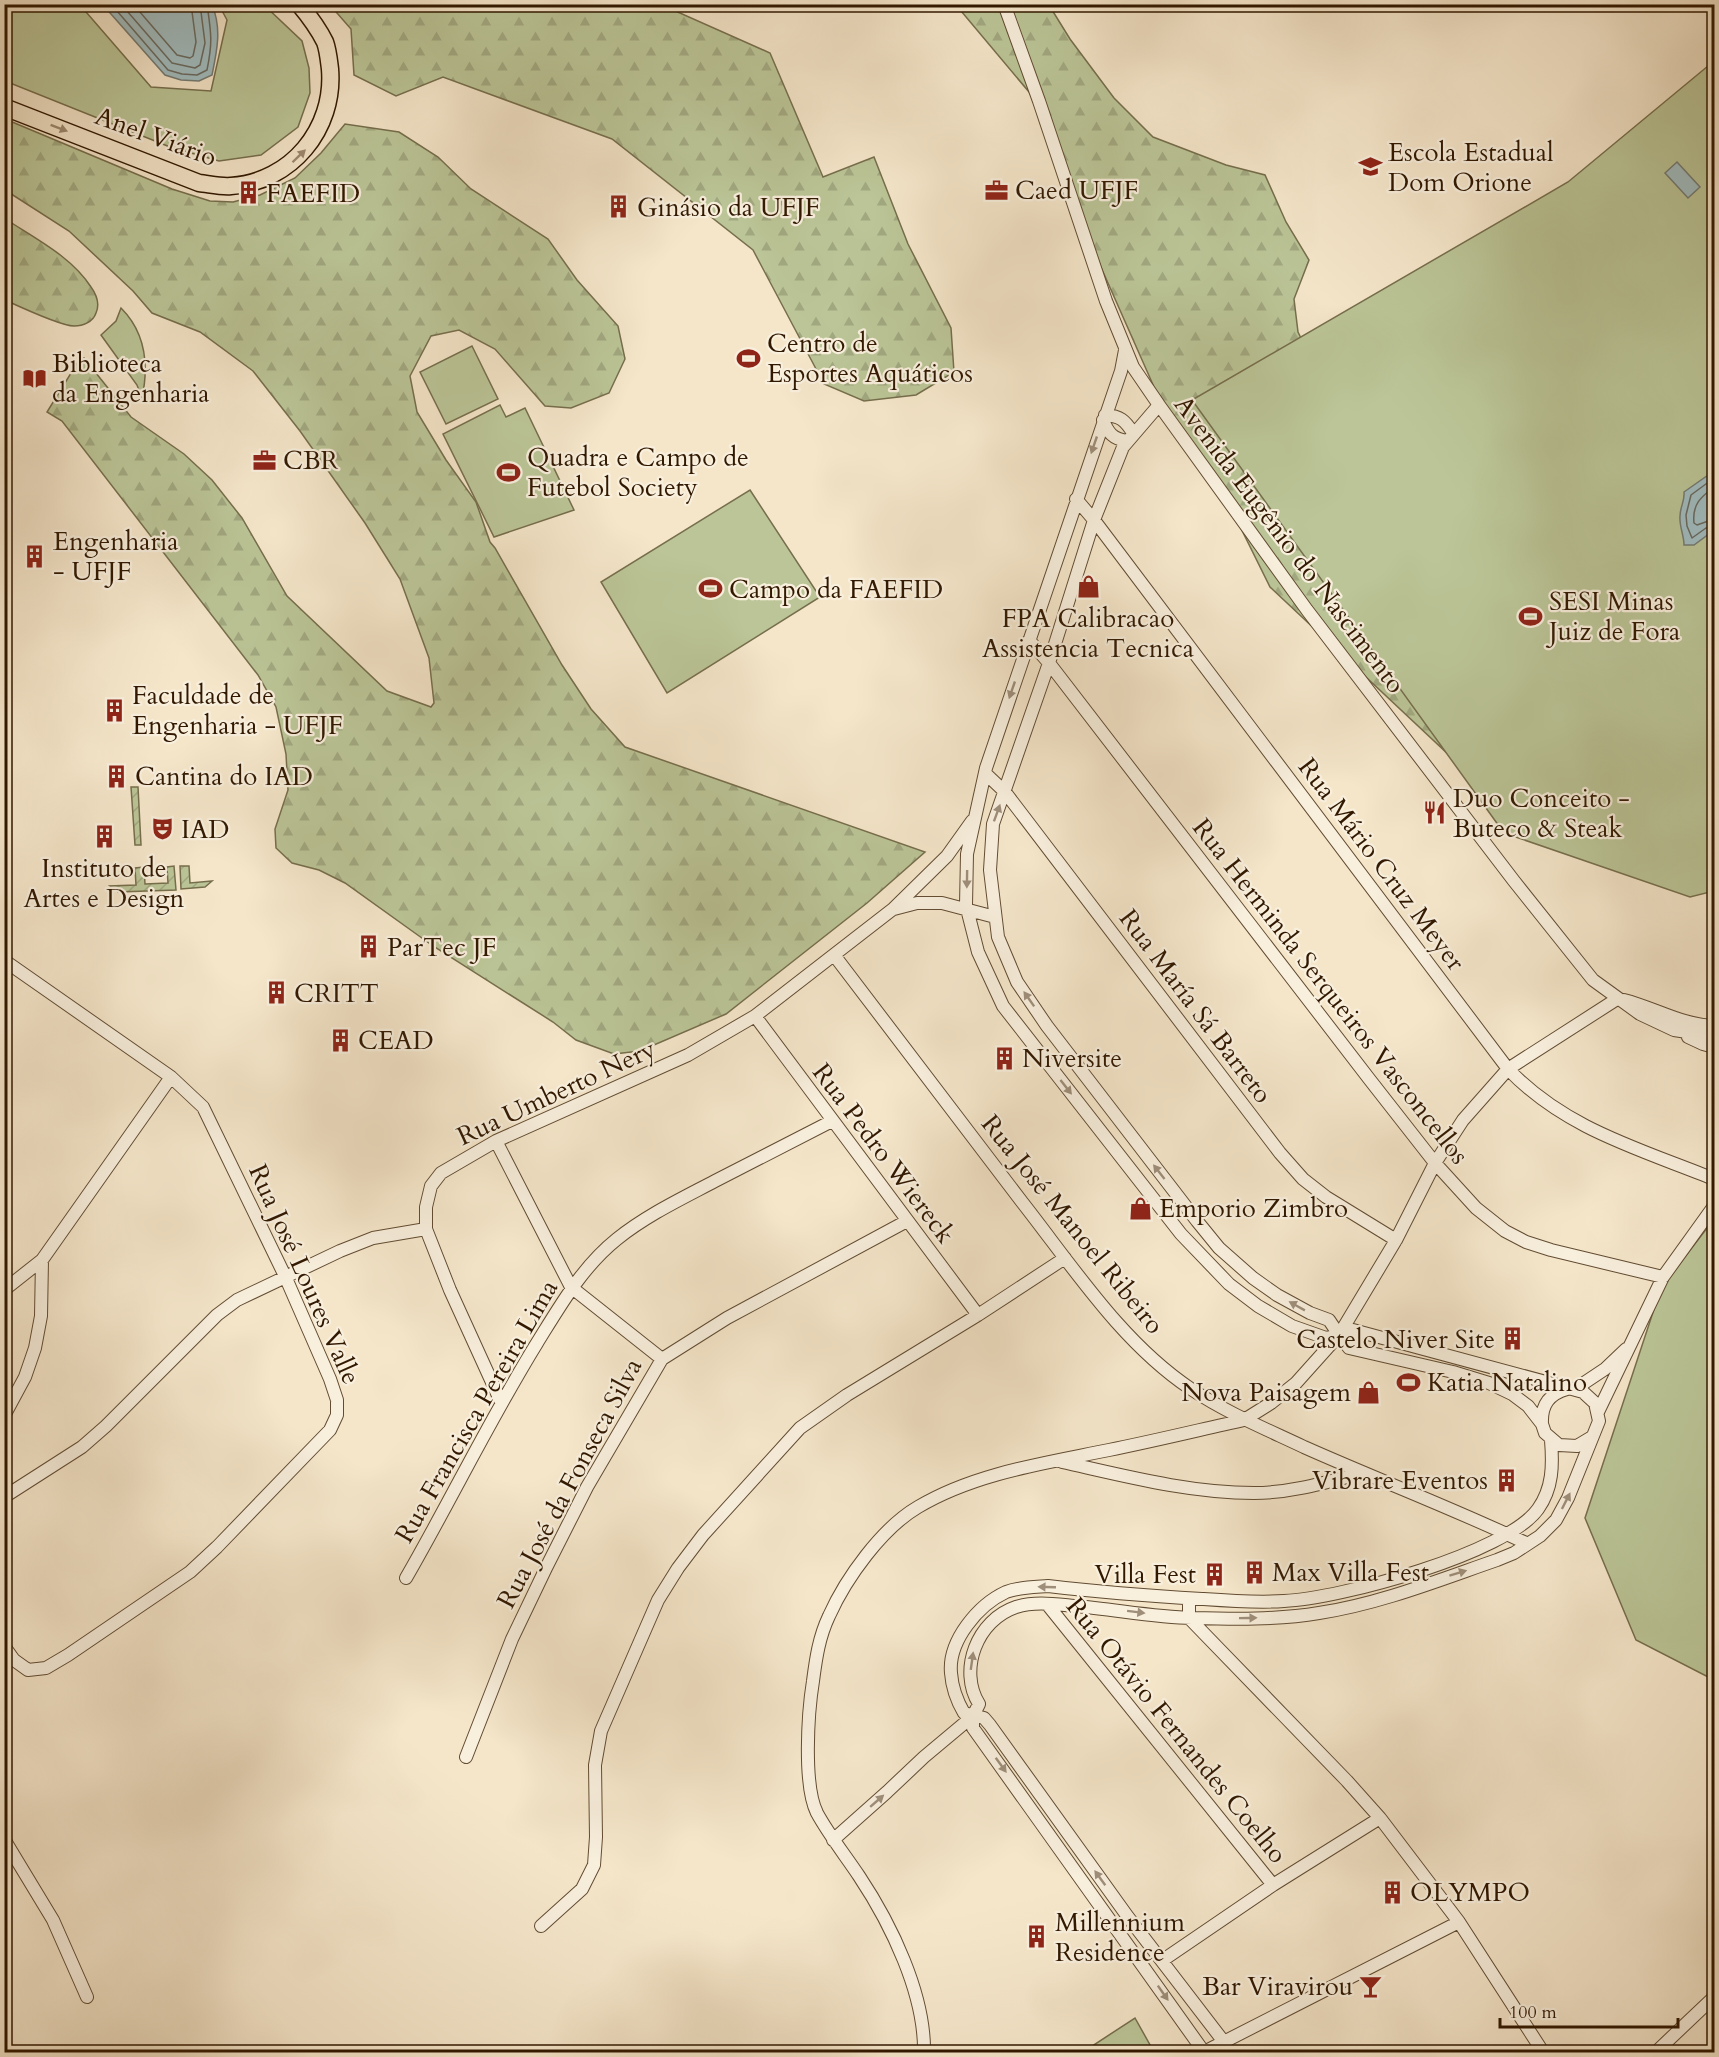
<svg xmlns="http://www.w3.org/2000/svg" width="1719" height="2057" font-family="Cardo,serif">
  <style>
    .forest { fill: url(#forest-firs); stroke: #766e4c; stroke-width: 1.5 }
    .park { fill: #bbc597; stroke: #766e4c; stroke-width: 1.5 }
    .garden { fill: url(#garden-furrows); stroke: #766e4c; stroke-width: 1.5 }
    .water { fill: #a1bdc1; stroke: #747b74; stroke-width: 1.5 }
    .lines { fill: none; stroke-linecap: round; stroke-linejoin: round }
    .shore { stroke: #696a60; stroke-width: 1.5 }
    .minor-casing { stroke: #624c32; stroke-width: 14 }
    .major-casing { stroke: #311800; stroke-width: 19 }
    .minor { stroke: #f8efdd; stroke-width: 12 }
    .major { stroke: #f5e6ca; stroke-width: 16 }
    .oneway { fill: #9d896f }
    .oneway2 { fill: #9e8e7a }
    .labels { text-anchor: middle; stroke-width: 4.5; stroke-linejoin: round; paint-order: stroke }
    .street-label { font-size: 26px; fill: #311800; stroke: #f8efdd }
    .poi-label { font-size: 26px; fill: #311800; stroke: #f8efdd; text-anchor: start }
  </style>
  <defs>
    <pattern id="forest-firs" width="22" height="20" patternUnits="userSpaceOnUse" patternTransform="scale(1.5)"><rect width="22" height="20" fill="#bbc597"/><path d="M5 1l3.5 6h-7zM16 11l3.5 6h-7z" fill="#a1a880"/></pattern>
    <pattern id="garden-furrows" width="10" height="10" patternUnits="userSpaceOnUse" patternTransform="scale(1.5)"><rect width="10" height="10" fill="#bbc597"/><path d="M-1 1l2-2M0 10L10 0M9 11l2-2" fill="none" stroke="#a1a880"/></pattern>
  </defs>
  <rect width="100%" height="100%" fill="#f5e6ca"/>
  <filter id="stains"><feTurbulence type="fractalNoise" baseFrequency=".00333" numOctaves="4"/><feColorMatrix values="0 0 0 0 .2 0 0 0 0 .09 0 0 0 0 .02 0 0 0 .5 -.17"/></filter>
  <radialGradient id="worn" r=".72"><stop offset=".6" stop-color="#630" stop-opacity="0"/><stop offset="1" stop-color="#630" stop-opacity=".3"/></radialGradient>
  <path class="forest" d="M 330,5 L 662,5 L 770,53 L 823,177 L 874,157 L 908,244 L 951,328 L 954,372 L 916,395 L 864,401 L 824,384 L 753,250 L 612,139 L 443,77 L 396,96 L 354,75 L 351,29 Z
    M 956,5 L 1049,5 L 1070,39 L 1114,98 L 1153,137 L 1226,165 L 1265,175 L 1286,222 L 1309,260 L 1294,299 L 1298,332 L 1321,379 L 1515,817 L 1270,587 L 1221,488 L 1158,396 L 1100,265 L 1045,111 Z
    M 5,119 L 172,189 L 210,201 L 233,202 L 260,195 L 295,178 L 321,153 L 345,124 L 399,132 L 438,157 L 471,189 L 548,239 L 577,280 L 618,326 L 625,359 L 609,393 L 571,408 L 545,406 L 495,349 L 459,330 L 431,336 L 410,376 L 417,412 L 446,460 L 476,502 L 490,542 L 495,548 L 562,665 L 591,709 L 625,747 L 925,852 L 867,903 L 726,1014 L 640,1051 L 614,1054 L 576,1040 L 553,1022 L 433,946 L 345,883 L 319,870 L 292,863 L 276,848 L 275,829 L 288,790 L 286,754 L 276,707 L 258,675 L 62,421 L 47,412 L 79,360 L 84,358 L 131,417 L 184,454 L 212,480 L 242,518 L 287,596 L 387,691 L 431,707 L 434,703 L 429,658 L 400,579 L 365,523 L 300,431 L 253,371 L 200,332 L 152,313 L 133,291 L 69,231 L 5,190 Z
    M 4,218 C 34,238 71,256 91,287 C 96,294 100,304 96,313 C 93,322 83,326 74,326 C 62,326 18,306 5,300 Z"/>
  <path class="park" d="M 4,5 L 80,5 L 151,87 L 211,91 L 227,20 L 219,5 L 264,5 L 302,41 L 309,68 L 310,93 L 298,127 L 261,155 L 219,161 L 170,147 L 5,81 Z
    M 1714,61 L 1714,891 L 1690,897 L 1504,833 L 1192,400 L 1568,182 Z
    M 121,308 C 145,332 149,365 142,398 L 137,385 L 101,335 L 116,321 Z
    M 472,346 L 498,399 L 446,424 L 420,372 Z
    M 500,405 L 506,417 L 525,408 L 574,510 L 494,537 L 443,434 Z
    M 750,490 L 820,597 L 667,693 L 601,582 Z
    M 1714,1219 L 1714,1680 L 1636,1640 L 1585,1518 L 1661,1288 Z
    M 1135,2018 L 1154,2052 L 1083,2052 Z"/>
  <path class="garden" d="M 131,787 L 138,787 L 141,845 L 135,845 Z
    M 174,866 L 176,890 L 118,892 L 110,886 L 136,885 L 135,868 L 144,867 L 145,884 L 168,883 L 167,867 Z
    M 180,866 L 189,866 L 190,883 L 212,881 L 205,887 L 181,889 Z"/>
  <path class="water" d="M 103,5 L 212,5 C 222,28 217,51 212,75 L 199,81 L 181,80 L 165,75 Z
    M 1677,162 L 1700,187 L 1688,198 L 1665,173 Z
    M 1714,471 L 1714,532 L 1709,534 L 1694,545 L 1684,545 C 1684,535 1679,526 1680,516 C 1680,507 1685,501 1684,492 Z"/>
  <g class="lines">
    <path class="shore" d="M 111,4 L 168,70 L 182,74 L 197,75 L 207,70 C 213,41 211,33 207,4
      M 121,4 L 172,63 L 195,68 L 200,65 L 205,43 L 200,4
      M 133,4 L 177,55 L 190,58 L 193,56 L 196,42 L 191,4
      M 1714,478 L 1691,495 L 1686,515 L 1687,526 L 1692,538 L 1706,528 L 1714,526
      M 1714,487 C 1701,497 1692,504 1694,523 L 1697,525 L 1714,519"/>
    <defs>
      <path id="minor" d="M 1004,4 L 1039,101 L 1106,301 L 1133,367 L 1159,405 L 1307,610 L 1514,881 L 1593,980 L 1640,1014 L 1674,1030 L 1714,1036
        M 1125,350 L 1121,371 L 986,768 L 967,854 L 966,905 L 978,952 L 1003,1006 L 1181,1234 L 1229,1284 L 1258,1306 L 1292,1326 L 1326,1338 L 1339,1335 L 1349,1348 L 1453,1372 L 1489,1383 L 1512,1394 L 1528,1406 L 1542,1424 L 1545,1433 L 1559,1445 L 1577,1446 L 1592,1437
        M 1159,405 L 1123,447 L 1094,520 L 1049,663 L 993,824 L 990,870 L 998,937 L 1017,982 L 1047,1026 L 1197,1221 L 1219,1248 L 1253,1278 L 1277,1295 L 1310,1313 L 1329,1320 L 1339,1335 L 1353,1330 L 1583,1392 L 1595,1403 L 1599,1421 L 1568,1498 L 1556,1520 L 1540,1536 L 1514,1553 L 1497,1560 C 1439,1580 1379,1604 1319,1613 C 1277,1620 1233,1619 1192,1618 C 1153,1617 1113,1609 1074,1606 C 1054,1604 1035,1601 1016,1607 C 977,1620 958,1670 979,1704 L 973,1716 L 973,1728 L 1204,2052
        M 1105,415 C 1120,416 1125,420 1133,433
        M 1103,420 C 1108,433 1113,439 1127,441
        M 1076,499 L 1094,520 L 1508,1069 C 1565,1129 1640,1149 1714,1179
        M 1029,640 L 1049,663 L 1370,1080 L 1435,1163 L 1476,1208 L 1505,1231 L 1526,1242 L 1551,1250 L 1663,1277
        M 985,773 L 1005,792 L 1280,1153 L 1303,1179 L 1326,1197 L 1396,1240
        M 894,909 L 917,903 L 942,903 L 995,917
        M 834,955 C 897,1038 960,1120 1022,1202 C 1073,1267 1122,1343 1191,1389 C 1227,1413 1266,1429 1304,1447 C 1378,1480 1455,1509 1528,1544
        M 1624,1000 C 1655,1008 1682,1025 1714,1026
        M 755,1016 L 978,1315
        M 1688,1037 L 1703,1044 L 1714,1047
        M 496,1141 L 571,1287 L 662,1359
        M 4,1290 L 42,1260
        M 1575,1389 L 1605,1369 L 1626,1349
        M 501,1402 L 450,1290 L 426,1229 L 426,1207 L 431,1186 L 441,1173 L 496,1141 L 688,1055 L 755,1016 L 893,909 L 947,856 L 972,821
        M 1598,1412 L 1663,1277 L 1714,1206
        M 4,1416 L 25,1377 L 35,1348 L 41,1316 L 42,1260 L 171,1077
        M 1542,1424 C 1541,1405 1549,1394 1567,1389
        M 1062,1462 C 1125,1476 1189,1493 1254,1493 C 1291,1493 1327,1482 1362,1473
        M 4,1497 L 82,1447 L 106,1426 L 217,1315 L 237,1300 L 340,1251 L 373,1238 L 426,1229
        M 406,1578 C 451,1500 490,1419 537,1343 C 560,1306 582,1267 617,1239 C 647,1215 681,1199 715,1181 C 754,1161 793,1141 832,1121
        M 1189,1599 L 1189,1618 L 1347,1781 L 1380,1818 L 1459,1922 L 1543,2052
        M 1047,1604 L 1273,1885
        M 4,1646 L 14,1660 L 28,1670 L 46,1668 L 68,1655 L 190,1572 L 217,1547 L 330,1430 L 337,1415 L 337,1400 L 330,1379 L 285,1276 L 203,1107 L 171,1077 L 5,961
        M 466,1757 L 512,1639 L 546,1568 L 587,1487 L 662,1359 L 727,1318 L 907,1221
        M 4,1839 L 53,1920 L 87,1997
        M 833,1840 L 887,1792 L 924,1757 L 973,1716
        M 541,1926 L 582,1889 L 594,1865 L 596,1837 L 595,1765 L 601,1731 L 658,1600 L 678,1568 L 703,1535 L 800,1428 L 847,1395 L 978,1315 L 1065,1258
        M 1163,1960 L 1273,1885 L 1380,1818
        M 1224,2042 L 1128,1917 L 990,1725 L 984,1718 L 964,1713 C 957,1701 952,1687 951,1673 C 948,1641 978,1605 1006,1592 C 1019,1587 1034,1587 1048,1586 C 1099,1592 1151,1596 1202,1599 C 1230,1601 1257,1603 1284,1601 C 1339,1599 1507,1553 1538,1509 C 1553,1488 1553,1465 1551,1440
        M 924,2052 C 925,1994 891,1924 859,1876 C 845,1855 829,1835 817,1813 C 803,1785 808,1712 813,1681 C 816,1658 819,1637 829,1616 C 846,1578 882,1528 918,1507 C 975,1473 1046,1463 1109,1450 C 1154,1441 1199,1430 1244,1420 L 1271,1403 L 1296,1383 L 1339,1335 L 1396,1240 L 1435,1163 L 1463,1120 L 1508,1069 L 1617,999
        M 1204,2052 L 1459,1922
        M 1656,2052 L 1714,1997"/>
      <path id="major" d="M 4,107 L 199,183 C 209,184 221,187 231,186 C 291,182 335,129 330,69 C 329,61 328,50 325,42 C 318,28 309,16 299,4"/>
    </defs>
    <use href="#minor" class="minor-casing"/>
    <use href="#major" class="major-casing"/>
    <use href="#minor" class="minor"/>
    <use href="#major" class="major"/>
  </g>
  <defs><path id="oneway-solid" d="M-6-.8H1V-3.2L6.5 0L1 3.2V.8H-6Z" transform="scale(1.5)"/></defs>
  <g class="oneway">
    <use href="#oneway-solid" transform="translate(59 128) rotate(21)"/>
    <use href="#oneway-solid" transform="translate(299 156) rotate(-44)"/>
  </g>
  <g class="oneway2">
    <use href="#oneway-solid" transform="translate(1094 445) rotate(109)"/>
    <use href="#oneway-solid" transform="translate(1012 690) rotate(109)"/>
    <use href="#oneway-solid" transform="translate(997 813) rotate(-70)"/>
    <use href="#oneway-solid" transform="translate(967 879) rotate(91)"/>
    <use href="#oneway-solid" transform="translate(1029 999) rotate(-125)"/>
    <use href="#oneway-solid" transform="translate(1066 1087) rotate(52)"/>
    <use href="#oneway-solid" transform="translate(1159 1172) rotate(-128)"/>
    <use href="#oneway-solid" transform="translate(1297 1306) rotate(-151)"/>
    <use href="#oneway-solid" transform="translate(1566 1501) rotate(-63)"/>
    <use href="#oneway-solid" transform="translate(1458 1573) rotate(-17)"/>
    <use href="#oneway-solid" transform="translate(1047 1587) rotate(-178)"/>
    <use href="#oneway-solid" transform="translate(1136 1612) rotate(7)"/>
    <use href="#oneway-solid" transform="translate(1248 1618) rotate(-1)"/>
    <use href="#oneway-solid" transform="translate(972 1661) rotate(-82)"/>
    <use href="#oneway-solid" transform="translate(1001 1765) rotate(54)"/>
    <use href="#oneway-solid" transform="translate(877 1801) rotate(-41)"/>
    <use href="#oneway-solid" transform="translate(1100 1878) rotate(-126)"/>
    <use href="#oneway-solid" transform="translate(1163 1993) rotate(55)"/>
  </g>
  <defs>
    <symbol id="school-bare" viewBox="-9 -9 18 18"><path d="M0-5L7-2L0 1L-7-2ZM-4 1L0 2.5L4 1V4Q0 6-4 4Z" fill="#8f2418" stroke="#f8efdd" stroke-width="2.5" paint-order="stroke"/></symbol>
    <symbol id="office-bare" viewBox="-9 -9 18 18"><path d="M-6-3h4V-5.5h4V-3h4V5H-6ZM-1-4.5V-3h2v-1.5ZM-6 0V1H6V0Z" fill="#8f2418" stroke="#f8efdd" stroke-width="2.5" paint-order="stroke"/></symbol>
    <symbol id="building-bare" viewBox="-9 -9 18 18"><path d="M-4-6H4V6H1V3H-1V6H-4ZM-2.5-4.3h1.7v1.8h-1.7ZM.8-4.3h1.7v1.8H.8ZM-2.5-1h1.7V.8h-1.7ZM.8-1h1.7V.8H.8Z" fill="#8f2418" stroke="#f8efdd" stroke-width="2.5" paint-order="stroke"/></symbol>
    <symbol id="stadium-bare" viewBox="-9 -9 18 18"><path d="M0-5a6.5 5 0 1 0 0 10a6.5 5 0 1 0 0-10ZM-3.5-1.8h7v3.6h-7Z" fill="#8f2418" stroke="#f8efdd" stroke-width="2.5" paint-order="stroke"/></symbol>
    <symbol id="library-bare" viewBox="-9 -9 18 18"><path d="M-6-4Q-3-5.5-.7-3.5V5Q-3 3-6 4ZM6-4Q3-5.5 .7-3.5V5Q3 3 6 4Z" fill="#8f2418" stroke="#f8efdd" stroke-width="2.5" paint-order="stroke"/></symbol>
    <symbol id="shop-bare" viewBox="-9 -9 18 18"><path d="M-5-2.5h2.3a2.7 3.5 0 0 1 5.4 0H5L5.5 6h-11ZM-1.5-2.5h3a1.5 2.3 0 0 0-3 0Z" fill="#8f2418" stroke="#f8efdd" stroke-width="2.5" paint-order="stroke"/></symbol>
    <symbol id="restaurant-bare" viewBox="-9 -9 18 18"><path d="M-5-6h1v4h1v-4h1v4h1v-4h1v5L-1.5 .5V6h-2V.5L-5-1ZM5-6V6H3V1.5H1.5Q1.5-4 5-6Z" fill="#8f2418" stroke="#f8efdd" stroke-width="2.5" paint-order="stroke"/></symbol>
    <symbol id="theatre-bare" viewBox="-9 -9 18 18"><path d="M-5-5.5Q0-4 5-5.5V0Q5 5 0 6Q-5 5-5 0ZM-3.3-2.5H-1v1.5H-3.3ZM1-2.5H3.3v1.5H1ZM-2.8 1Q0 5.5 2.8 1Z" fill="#8f2418" stroke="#f8efdd" stroke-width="2.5" paint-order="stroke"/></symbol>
    <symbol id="bar-bare" viewBox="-9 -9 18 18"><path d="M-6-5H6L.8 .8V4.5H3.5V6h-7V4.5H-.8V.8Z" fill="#8f2418" stroke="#f8efdd" stroke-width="2.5" paint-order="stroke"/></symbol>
  </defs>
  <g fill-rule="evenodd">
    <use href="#school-bare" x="1354" y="150" width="33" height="33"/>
    <use href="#office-bare" x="980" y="174" width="33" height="33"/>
    <use href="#building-bare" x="232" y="176" width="33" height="33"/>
    <use href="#building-bare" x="602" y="190" width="33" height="33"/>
    <use href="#stadium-bare" x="732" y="342" width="33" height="33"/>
    <use href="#library-bare" x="18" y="362" width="33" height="33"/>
    <use href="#office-bare" x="248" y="444" width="33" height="33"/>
    <use href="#stadium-bare" x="492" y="456" width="33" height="33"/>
    <use href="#building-bare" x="18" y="540" width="33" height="33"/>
    <use href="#shop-bare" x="1072" y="570" width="33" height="33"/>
    <use href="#stadium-bare" x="694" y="572" width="33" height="33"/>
    <use href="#stadium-bare" x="1514" y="600" width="33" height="33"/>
    <use href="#building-bare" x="98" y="694" width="33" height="33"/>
    <use href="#building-bare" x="100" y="760" width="33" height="33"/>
    <use href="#restaurant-bare" x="1418" y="796" width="33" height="33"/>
    <use href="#theatre-bare" x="146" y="812" width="33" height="33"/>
    <use href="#building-bare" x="88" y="820" width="33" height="33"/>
    <use href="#building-bare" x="352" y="930" width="33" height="33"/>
    <use href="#building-bare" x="260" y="976" width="33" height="33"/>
    <use href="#building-bare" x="324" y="1024" width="33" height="33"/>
    <use href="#building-bare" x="988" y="1042" width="33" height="33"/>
    <use href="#shop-bare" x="1124" y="1192" width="33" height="33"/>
    <use href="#building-bare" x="1496" y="1322" width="33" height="33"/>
    <use href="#stadium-bare" x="1392" y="1366" width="33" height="33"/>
    <use href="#shop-bare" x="1352" y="1376" width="33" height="33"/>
    <use href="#building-bare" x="1490" y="1464" width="33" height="33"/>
    <use href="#building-bare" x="1238" y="1556" width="33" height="33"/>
    <use href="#building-bare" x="1198" y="1558" width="33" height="33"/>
    <use href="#building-bare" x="1376" y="1876" width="33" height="33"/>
    <use href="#building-bare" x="1020" y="1920" width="33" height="33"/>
    <use href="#bar-bare" x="1354" y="1970" width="33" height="33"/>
  </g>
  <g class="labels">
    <g class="street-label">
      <text transform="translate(156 136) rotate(20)" y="9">Anel Viário</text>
      <text transform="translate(1290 544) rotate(53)" y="9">Avenida Eugênio do Nascimento</text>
      <text transform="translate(1382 864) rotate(53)" y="9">Rua Mário Cruz Meyer</text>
      <text transform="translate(1331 991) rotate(52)" y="9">Rua Herminda Serqueiros Vasconcellos</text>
      <text transform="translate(1196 1006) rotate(53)" y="9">Rua María Sá Barreto</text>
      <text transform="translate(556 1092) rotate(-25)" y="9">Rua Umberto Nery</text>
      <text transform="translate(884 1153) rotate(53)" y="9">Rua Pedro Wiereck</text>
      <text transform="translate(1073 1224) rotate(51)" y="9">Rua José Manoel Ribeiro</text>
      <text transform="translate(305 1274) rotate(66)" y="9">Rua José Loures Valle</text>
      <text transform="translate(476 1411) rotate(-60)" y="9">Rua Francisca Pereira Lima</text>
      <text transform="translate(569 1483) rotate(-62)" y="9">Rua José da Fonseca Silva</text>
      <text transform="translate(1177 1730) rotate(51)" y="9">Rua Otávio Fernandes Coelho</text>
    </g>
    <g class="poi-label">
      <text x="1388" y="161">Escola Estadual<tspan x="1388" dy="30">Dom Orione</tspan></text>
      <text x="1015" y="199">Caed UFJF</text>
      <text x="266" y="202">FAEFID</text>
      <text x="637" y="216">Ginásio da UFJF</text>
      <text x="767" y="352">Centro de<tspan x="767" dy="30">Esportes Aquáticos</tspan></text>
      <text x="52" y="372">Biblioteca<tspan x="52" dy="30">da Engenharia</tspan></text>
      <text x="527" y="466">Quadra e Campo de<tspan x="527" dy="30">Futebol Society</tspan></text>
      <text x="283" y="469">CBR</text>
      <text x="53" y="550">Engenharia<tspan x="53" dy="30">- UFJF</tspan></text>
      <text x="729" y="598">Campo da FAEFID</text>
      <text x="1549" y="610">SESI Minas<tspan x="1549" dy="30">Juiz de Fora</tspan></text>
      <text x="1088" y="627" text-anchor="middle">FPA Calibracao<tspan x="1088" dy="30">Assistencia Tecnica</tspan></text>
      <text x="132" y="704">Faculdade de<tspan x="132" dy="30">Engenharia - UFJF</tspan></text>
      <text x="135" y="785">Cantina do IAD</text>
      <text x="1453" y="807">Duo Conceito -<tspan x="1453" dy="30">Buteco &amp; Steak</tspan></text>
      <text x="181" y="838">IAD</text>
      <text x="104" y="877" text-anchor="middle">Instituto de<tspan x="104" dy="30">Artes e Design</tspan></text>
      <text x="387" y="956">ParTec JF</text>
      <text x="294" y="1002">CRITT</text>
      <text x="358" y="1049">CEAD</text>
      <text x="1022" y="1067">Niversite</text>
      <text x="1159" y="1217">Emporio Zimbro</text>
      <text x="1495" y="1348" text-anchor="end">Castelo Niver Site</text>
      <text x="1427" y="1391">Katia Natalino</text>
      <text x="1351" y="1401" text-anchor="end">Nova Paisagem</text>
      <text x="1488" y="1489" text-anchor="end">Vibrare Eventos</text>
      <text x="1272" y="1581">Max Villa Fest</text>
      <text x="1196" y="1583" text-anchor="end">Villa Fest</text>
      <text x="1410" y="1901">OLYMPO</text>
      <text x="1055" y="1931">Millennium<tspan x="1055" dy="30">Residence</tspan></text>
      <text x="1353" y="1995" text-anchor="end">Bar Viravirou</text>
    </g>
  </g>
  <rect width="1719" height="2057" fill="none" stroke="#f5e6ca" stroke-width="24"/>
  <rect x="6" y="6" width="1707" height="2045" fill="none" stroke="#311800" stroke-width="3"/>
  <rect x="12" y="12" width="1695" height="2033" fill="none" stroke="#311800" stroke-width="1.5"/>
  <path d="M1500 2018v9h178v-9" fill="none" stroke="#311800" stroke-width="3"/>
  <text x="1509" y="2018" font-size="18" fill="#311800" stroke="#f8efdd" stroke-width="4.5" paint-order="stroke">100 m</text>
  <rect width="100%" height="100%" filter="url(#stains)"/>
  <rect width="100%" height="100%" fill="url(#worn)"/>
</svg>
